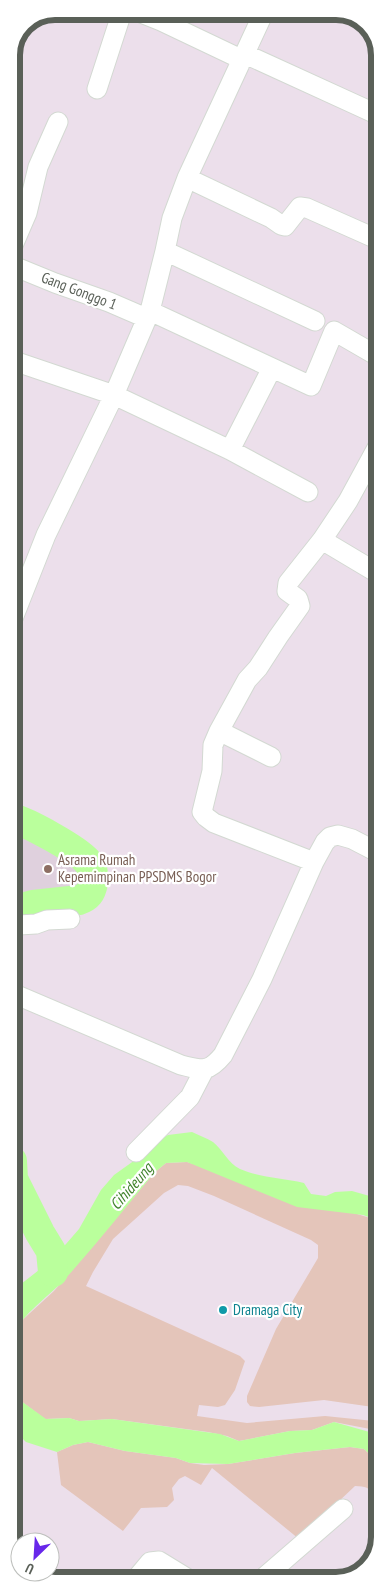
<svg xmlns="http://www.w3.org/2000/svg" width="391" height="1592" font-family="'PT Sans Narrow',sans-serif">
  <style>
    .education { fill: #dfd0dd }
    .green { fill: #e4c5ba }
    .water { fill: #baff9c }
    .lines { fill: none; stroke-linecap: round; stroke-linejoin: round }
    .river { stroke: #baff9c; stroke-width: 30 }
    .minor-casing { stroke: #d3d9d2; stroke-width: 21 }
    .minor { stroke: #fff; stroke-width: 19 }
    .education-dot { fill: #8d6e63; stroke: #fff; stroke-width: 2 }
    .culture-dot { fill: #0f9aa8; stroke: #fff; stroke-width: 2 }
    .labels { text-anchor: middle; stroke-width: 4.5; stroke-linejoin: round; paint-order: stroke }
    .street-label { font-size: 15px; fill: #5a6058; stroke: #fff }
    .education-label { font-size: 15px; fill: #785e54; stroke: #fff; text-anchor: start }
    .culture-label { font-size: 15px; fill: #0d838f; stroke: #fff; text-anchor: start }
    .water-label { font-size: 16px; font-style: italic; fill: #42842e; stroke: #fff }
    .rim { fill: none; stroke: #5a6058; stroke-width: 6 }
  </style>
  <rect width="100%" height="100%" fill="#ecdfeb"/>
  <path class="education" d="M 12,827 L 67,855 L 81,864 L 88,873 L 88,884 L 86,889 L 77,893 L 24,901 L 12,905 Z"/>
  <path class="green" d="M 187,1162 L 380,1221 L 380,1408 L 324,1400 L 259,1407 L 250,1406 L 247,1402 L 247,1396 L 276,1329 L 318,1258 L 318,1245 L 311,1240 L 214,1196 L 188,1186 L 178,1185 L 164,1193 L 113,1239 L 93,1272 L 86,1286 L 240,1356 L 245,1361 L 235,1390 L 225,1405 L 218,1407 L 199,1405 L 197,1416 L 247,1423 L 325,1416 L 374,1421 L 380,1424 L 380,1435 L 370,1429 L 334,1422 L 312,1430 L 290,1431 L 239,1441 L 227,1436 L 208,1432 L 112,1419 L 79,1421 L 69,1418 L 45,1419 L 21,1401 L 12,1391 L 12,1335 L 18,1324 L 54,1291 L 74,1268 L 155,1172 L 166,1163 Z
    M 88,1442 L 125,1451 L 176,1458 L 190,1463 L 204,1465 L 228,1464 L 295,1453 L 350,1447 L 364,1449 L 380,1464 L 380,1509 C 378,1507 375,1506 373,1503 C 366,1492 377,1487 355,1486 L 299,1539 L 212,1468 L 201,1485 L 185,1476 L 179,1479 L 172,1488 L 174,1500 L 167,1507 L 141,1508 L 123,1531 L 61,1485 L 57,1452 L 73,1445 Z"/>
  <path class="water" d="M 192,1132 C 198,1135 207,1138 213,1142 C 223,1150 228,1163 240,1169 C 261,1178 282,1178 304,1183 L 311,1194 L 326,1196 L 335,1192 L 352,1191 L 380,1199 L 380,1221 L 363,1215 L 297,1207 L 187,1162 L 166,1163 L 155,1172 C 125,1208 96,1245 65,1279 C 48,1297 24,1313 12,1335 L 12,1291 L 48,1263 L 66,1244 L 79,1229 L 101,1190 L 114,1175 L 135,1160 L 144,1150 L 168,1135 Z
    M 12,1391 L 21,1401 L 46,1419 L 69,1418 L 79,1421 L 112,1419 L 220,1434 L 239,1441 L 290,1431 L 312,1430 L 334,1422 L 373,1433 L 380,1437 L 380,1464 L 364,1449 L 350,1447 L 295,1453 L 228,1464 L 190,1463 L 176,1458 L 125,1451 L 88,1442 L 73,1445 L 57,1452 L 26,1442 L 12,1428 Z"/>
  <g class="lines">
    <path class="river" d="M 12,818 C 29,823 75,848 87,861 C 93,867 94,876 93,883 C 91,893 88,897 79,900 L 33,905 L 12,911
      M 12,1161 L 13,1179 L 40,1233 L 51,1251 L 53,1272"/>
    <defs>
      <path id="minor" d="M 136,11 L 161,21 L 243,60
        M 245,54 L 374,113 L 379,109
        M 97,89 L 121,15 L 126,11
        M 187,178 L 271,218 L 281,225 L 285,226 L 300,207 L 307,208 L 379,240
        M 11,250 L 27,213 L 38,167 L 58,122
        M 165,251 L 315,321
        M 11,265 L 55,283 L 109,302 L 146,318
        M 150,311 L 311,386 L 334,331 L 379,357
        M 11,360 L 114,395 L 230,450 L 308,492
        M 230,450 L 272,368
        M 322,540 L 379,574
        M 12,621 L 46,535 L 114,395 L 150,311 L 165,251 L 172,218 L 187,178 L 264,12
        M 219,731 L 271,757
        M 314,862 L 214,823 L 206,817 L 202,812 L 212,771 L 213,745 L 219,731 L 247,680 L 258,668 L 278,637 L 300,606 L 298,599 L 287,591 L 288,583 L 322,540 L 348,501 L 379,444
        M 12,929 L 19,925 L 36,924 L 47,920 L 70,919
        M 12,993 L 181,1065 C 203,1070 208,1073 223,1055 L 262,979 L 314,862 L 325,842 L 330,837 L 338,835 L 352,839 L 379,853
        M 136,1152 L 190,1097 L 204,1070
        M 135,1580 L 150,1562 L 159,1561 L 190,1580
        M 261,1580 L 343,1509"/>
    </defs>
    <use href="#minor" class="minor-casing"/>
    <use href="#minor" class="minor"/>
  </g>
  <circle class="education-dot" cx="48" cy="869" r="5"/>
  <circle class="culture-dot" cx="223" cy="1310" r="5"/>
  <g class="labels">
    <g class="street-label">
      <text transform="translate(79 291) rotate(21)" y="5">Gang Gonggo 1</text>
    </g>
    <g class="education-label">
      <text x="58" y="865">Asrama Rumah<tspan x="58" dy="17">Kepemimpinan PPSDMS Bogor</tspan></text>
    </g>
    <g class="culture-label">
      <text x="233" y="1315">Dramaga City</text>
    </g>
    <g class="water-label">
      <text transform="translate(131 1186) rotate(-49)" y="6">Cihideung</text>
    </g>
  </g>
  <path d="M0 0H391V1592H0ZM55 20H336A35 35 0 0 1 371 55V1537A35 35 0 0 1 336 1572H55A35 35 0 0 1 20 1537V55A35 35 0 0 1 55 20Z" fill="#fff" fill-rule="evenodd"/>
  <path class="rim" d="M55 20H336A35 35 0 0 1 371 55V1537A35 35 0 0 1 336 1572H55A35 35 0 0 1 20 1537V55A35 35 0 0 1 55 20Z"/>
  <g transform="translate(35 1557) rotate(205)"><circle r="24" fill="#ffffff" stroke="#bdbfbc"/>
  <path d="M0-4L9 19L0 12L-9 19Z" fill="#6827ea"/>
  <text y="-8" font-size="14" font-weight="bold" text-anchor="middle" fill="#5a6058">U</text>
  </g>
</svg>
